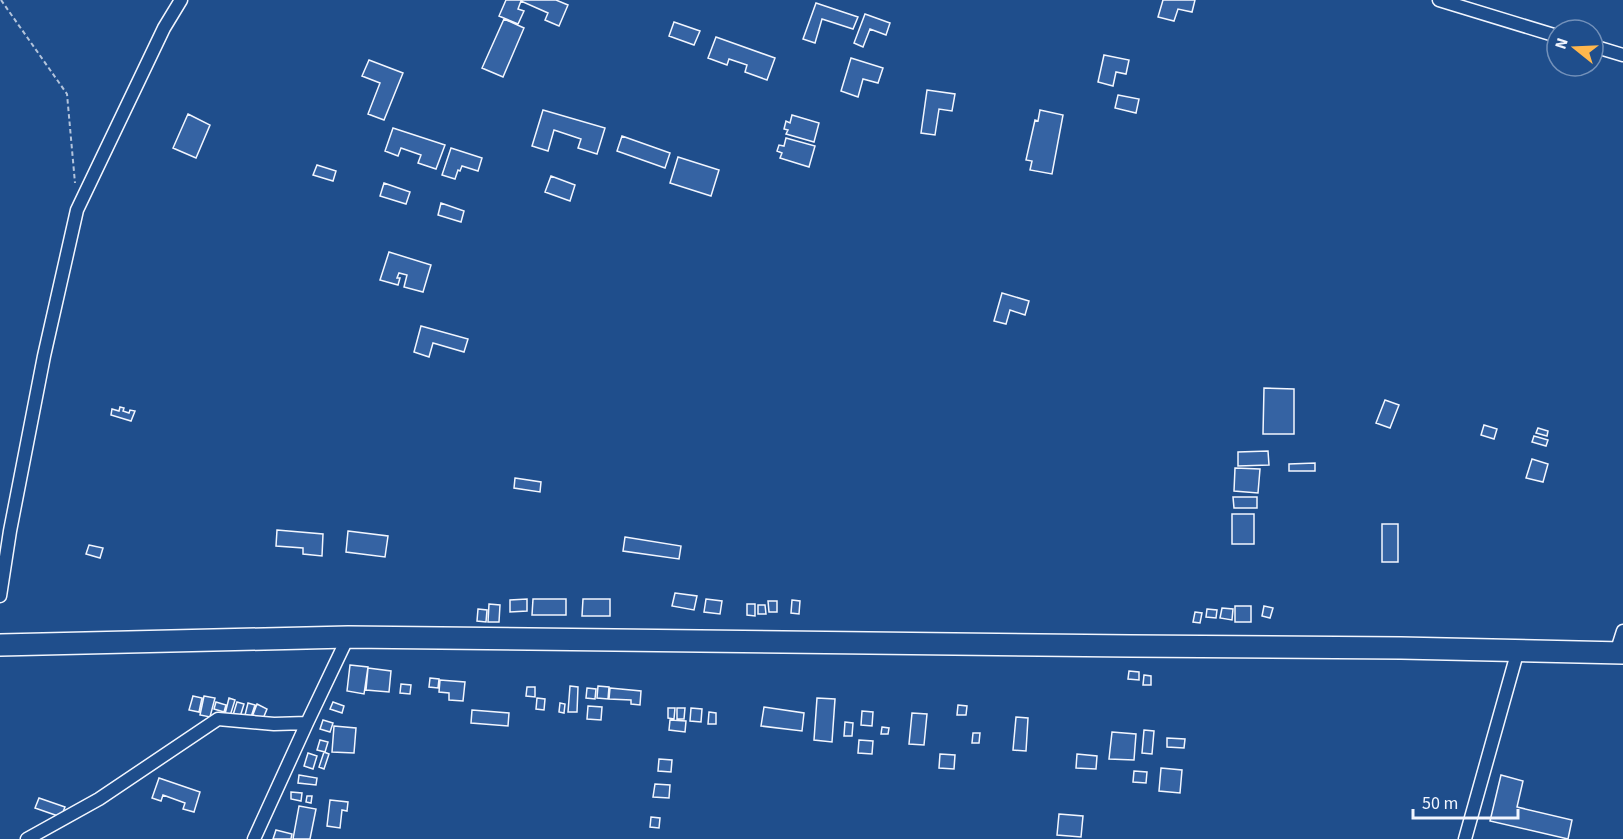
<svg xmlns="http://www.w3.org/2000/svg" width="1623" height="839" font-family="'Source Sans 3',sans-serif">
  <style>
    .building { fill: #3563a3; stroke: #f2f6ff; stroke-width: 1.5 }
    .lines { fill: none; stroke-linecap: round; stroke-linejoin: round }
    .minor-casing { stroke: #f2f6ff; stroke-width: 15 }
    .trunk-casing { stroke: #f2f6ff; stroke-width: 24 }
    .path { stroke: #b3c4dc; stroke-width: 2; stroke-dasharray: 4.5 3; stroke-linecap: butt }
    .minor { stroke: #1f4e8c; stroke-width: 12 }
    .trunk { stroke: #1f4e8c; stroke-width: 21 }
  </style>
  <rect width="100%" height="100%" fill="#1f4e8c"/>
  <path class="building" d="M 506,0 L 556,0 L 568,5 L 559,26 L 545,20 L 548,13 L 521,1 L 518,9 L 524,11 L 518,24 L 499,16 Z
    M 1163,0 L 1195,0 L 1192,12 L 1178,9 L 1174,21 L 1158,17 Z
    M 816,3 L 858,17 L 853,29 L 822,19 L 815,43 L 803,39 Z
    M 865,14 L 890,23 L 886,35 L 870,29 L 863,47 L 854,43 Z
    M 504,19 L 524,28 L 503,77 L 482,68 Z
    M 674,22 L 700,31 L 694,45 L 669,36 Z
    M 716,37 L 775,58 L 767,80 L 745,72 L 747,65 L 729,59 L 727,65 L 708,58 Z
    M 1104,55 L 1129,60 L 1126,74 L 1116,72 L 1113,86 L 1098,82 Z
    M 851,58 L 883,68 L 878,83 L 863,79 L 858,97 L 841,91 Z
    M 369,60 L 403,73 L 384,120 L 368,114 L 380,83 L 362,76 Z
    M 927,90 L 955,94 L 952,111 L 939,109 L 935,135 L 921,133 Z
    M 1118,95 L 1139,99 L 1136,113 L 1115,108 Z
    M 543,110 L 605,128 L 597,154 L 578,148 L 581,139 L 554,130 L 548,151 L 532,146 Z
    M 1040,110 L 1063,115 L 1052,174 L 1030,170 L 1032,161 L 1026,160 L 1035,120 L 1038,121 Z
    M 188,114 L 210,125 L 196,158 L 173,148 Z
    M 792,115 L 819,123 L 814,142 L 786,134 L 788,130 L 784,129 L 786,121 L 790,123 Z
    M 393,128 L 445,145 L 436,169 L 418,163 L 421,155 L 401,148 L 398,156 L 385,151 Z
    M 622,136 L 670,153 L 665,168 L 617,151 Z
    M 786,138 L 815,146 L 809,167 L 780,158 L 782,153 L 777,151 L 779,145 L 784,146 Z
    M 451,148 L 482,158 L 478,171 L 462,166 L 460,171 L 458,170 L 455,179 L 442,175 Z
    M 678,157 L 719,170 L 711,196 L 670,183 Z
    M 317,165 L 336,171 L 333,181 L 313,175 Z
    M 551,176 L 575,185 L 570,201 L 545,192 Z
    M 384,183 L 410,192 L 406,204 L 380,196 Z
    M 441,203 L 464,211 L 461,222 L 438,215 Z
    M 389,252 L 431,265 L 423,292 L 404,287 L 407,275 L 399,273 L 397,278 L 400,278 L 398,285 L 380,280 Z
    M 1002,293 L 1029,301 L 1025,315 L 1010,310 L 1006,324 L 994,321 Z
    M 421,326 L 468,339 L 464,352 L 433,343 L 429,357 L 414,352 Z
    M 1264,388 L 1294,389 L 1294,434 L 1263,434 Z
    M 1385,400 L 1399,405 L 1390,428 L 1376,423 Z
    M 120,407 L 124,408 L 123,411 L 129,413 L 130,410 L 135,411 L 131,421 L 111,415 L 112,409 L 119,411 Z
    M 1484,425 L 1497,429 L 1494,439 L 1481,435 Z
    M 1538,428 L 1548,431 L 1547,436 L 1536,433 Z
    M 1534,436 L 1548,440 L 1546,446 L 1532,442 Z
    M 1268,451 L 1269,465 L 1238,466 L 1238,452 Z
    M 1532,459 L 1548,464 L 1543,482 L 1526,478 Z
    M 1315,463 L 1315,471 L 1289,471 L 1289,464 Z
    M 1235,468 L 1260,469 L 1258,493 L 1234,491 Z
    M 515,478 L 541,482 L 540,492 L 514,488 Z
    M 1233,497 L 1257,497 L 1257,508 L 1234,508 Z
    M 1232,514 L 1254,514 L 1254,544 L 1232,544 Z
    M 1382,524 L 1398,524 L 1398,562 L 1382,562 Z
    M 277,530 L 323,534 L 322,556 L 303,554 L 303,548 L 276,546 Z
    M 348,531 L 388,536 L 385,557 L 346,552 Z
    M 625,537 L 681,546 L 679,559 L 623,551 Z
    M 89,545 L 103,548 L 100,558 L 86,554 Z
    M 675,593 L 697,596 L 694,610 L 672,606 Z
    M 527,599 L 527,611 L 510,612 L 510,600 Z
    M 533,599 L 566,599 L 566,615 L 532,615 Z
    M 583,599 L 610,599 L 610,616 L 582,616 Z
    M 706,599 L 722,601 L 720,614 L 704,612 Z
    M 792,600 L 800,601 L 799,614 L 791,613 Z
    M 768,601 L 777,601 L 777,612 L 769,612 Z
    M 489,604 L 500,605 L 499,622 L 488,622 Z
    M 747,604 L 755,604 L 755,616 L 747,615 Z
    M 758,605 L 765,605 L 766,614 L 758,614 Z
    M 1235,606 L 1251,606 L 1251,622 L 1235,622 Z
    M 1264,606 L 1273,608 L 1270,618 L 1262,616 Z
    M 1222,608 L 1233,609 L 1232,620 L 1220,618 Z
    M 478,609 L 487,610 L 486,622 L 477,621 Z
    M 1207,609 L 1217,610 L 1216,618 L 1206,617 Z
    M 1195,612 L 1202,613 L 1200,623 L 1193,622 Z
    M 350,665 L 368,667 L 364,694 L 347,691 Z
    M 368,668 L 391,671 L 389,692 L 366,690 Z
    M 1129,671 L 1139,672 L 1139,680 L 1128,679 Z
    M 1144,675 L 1151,676 L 1151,685 L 1143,685 Z
    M 430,678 L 439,679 L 438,688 L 429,687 Z
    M 440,680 L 465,682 L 463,701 L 449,700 L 449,693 L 439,692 Z
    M 401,684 L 411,685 L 410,694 L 400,693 Z
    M 570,686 L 578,687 L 577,712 L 568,712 Z
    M 598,686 L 609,687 L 608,699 L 597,698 Z
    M 527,687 L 535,687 L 535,697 L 526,696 Z
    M 587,688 L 596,689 L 595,699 L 586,698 Z
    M 610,688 L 641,691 L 640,705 L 631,704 L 631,700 L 609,699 Z
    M 193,696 L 202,698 L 199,712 L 189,710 Z
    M 204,696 L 215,698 L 210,717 L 200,715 Z
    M 229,698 L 235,700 L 230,716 L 225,714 Z
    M 537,698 L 545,699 L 544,710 L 536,709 Z
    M 817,698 L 835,699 L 832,742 L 814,740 Z
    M 216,702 L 226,705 L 224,712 L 214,709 Z
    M 237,702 L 244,704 L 240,717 L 233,715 Z
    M 333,702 L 344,706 L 342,713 L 330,709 Z
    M 248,703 L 255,705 L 251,717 L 245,715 Z
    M 560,703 L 565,704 L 564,713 L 559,712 Z
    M 257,704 L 267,709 L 262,721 L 252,717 Z
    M 958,705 L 967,706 L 966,715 L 957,715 Z
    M 588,706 L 602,707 L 601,720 L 587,719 Z
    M 764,707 L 804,713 L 802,731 L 761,726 Z
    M 668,708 L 675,708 L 674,719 L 668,718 Z
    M 677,708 L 685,708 L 684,719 L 677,719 Z
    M 691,708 L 702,709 L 701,722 L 690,721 Z
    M 472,710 L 509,713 L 508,726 L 471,723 Z
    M 862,711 L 873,712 L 872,726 L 861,725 Z
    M 709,712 L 716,713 L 716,724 L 708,724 Z
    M 912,713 L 927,714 L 924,745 L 909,744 Z
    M 1016,717 L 1028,718 L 1026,751 L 1013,750 Z
    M 323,720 L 333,723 L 330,732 L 320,729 Z
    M 670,720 L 686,721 L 685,732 L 669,730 Z
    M 845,722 L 853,723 L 852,736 L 844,736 Z
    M 334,726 L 356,728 L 354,753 L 332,752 Z
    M 882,727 L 889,728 L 888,734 L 881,734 Z
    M 1144,730 L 1154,731 L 1152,754 L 1142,753 Z
    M 1112,732 L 1136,734 L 1134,760 L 1109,759 Z
    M 973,733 L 980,733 L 979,743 L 972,743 Z
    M 1167,738 L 1185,739 L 1184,748 L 1167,747 Z
    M 320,740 L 328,742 L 325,752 L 317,750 Z
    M 859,740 L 873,741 L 872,754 L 858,753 Z
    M 324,752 L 329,754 L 324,769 L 319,767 Z
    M 308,753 L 317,756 L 313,769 L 304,766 Z
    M 940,754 L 955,755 L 954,769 L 939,768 Z
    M 1077,754 L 1097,756 L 1096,769 L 1076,768 Z
    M 659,759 L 672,760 L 671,772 L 658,771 Z
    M 1161,768 L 1182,770 L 1180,793 L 1159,791 Z
    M 1134,771 L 1147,772 L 1146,783 L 1133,782 Z
    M 299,775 L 317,778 L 316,785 L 298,783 Z
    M 1501,775 L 1523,781 L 1517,807 L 1572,820 L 1568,839 L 1490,821 Z
    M 159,778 L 200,792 L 194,812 L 183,809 L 185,803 L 163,795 L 161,801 L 152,798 Z
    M 655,784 L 670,785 L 669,798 L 653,797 Z
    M 291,792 L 302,793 L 301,801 L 291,799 Z
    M 307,796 L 312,796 L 311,803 L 306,802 Z
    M 39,798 L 65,807 L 61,817 L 35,808 Z
    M 330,800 L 348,802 L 347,811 L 342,810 L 340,828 L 327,826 Z
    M 299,806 L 316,809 L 310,839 L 293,839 Z
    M 1059,814 L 1083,816 L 1081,837 L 1057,835 Z
    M 651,817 L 660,818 L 659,828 L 650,827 Z
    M 276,830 L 292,834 L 291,839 L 273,839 Z"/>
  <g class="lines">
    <defs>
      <path id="minor" d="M 1439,0 L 1557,36
        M 1593,46 L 1623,55
        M 0,596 L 10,531 L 44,356 L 77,210 L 164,28 L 181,0
        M 1616,653 L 1623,631
        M 27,839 L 99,799 L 218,719 L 274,724 L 307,723
        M 254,839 L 307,723 L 348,637
        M 1465,839 L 1518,650"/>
      <path id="trunk" d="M 0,645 L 348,637 L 1131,646 L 1401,648 L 1623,653"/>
    </defs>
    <use href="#minor" class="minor-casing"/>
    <use href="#trunk" class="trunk-casing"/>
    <path class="path" d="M 1,0 L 67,94 L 75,183"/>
    <use href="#minor" class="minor"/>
    <use href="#trunk" class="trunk"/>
  </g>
  <g transform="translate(1575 48) rotate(288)"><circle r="28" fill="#1f4e8c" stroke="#7391ba" stroke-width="1.5"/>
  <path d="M0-4.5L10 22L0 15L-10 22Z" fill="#ffb74d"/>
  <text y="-9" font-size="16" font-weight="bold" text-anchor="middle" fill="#f2f6ff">N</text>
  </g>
  <path d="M1413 809v9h105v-9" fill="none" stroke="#f2f6ff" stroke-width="3"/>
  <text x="1422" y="809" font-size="18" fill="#f2f6ff" stroke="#1f4e8c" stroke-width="4.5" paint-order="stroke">50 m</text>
</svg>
